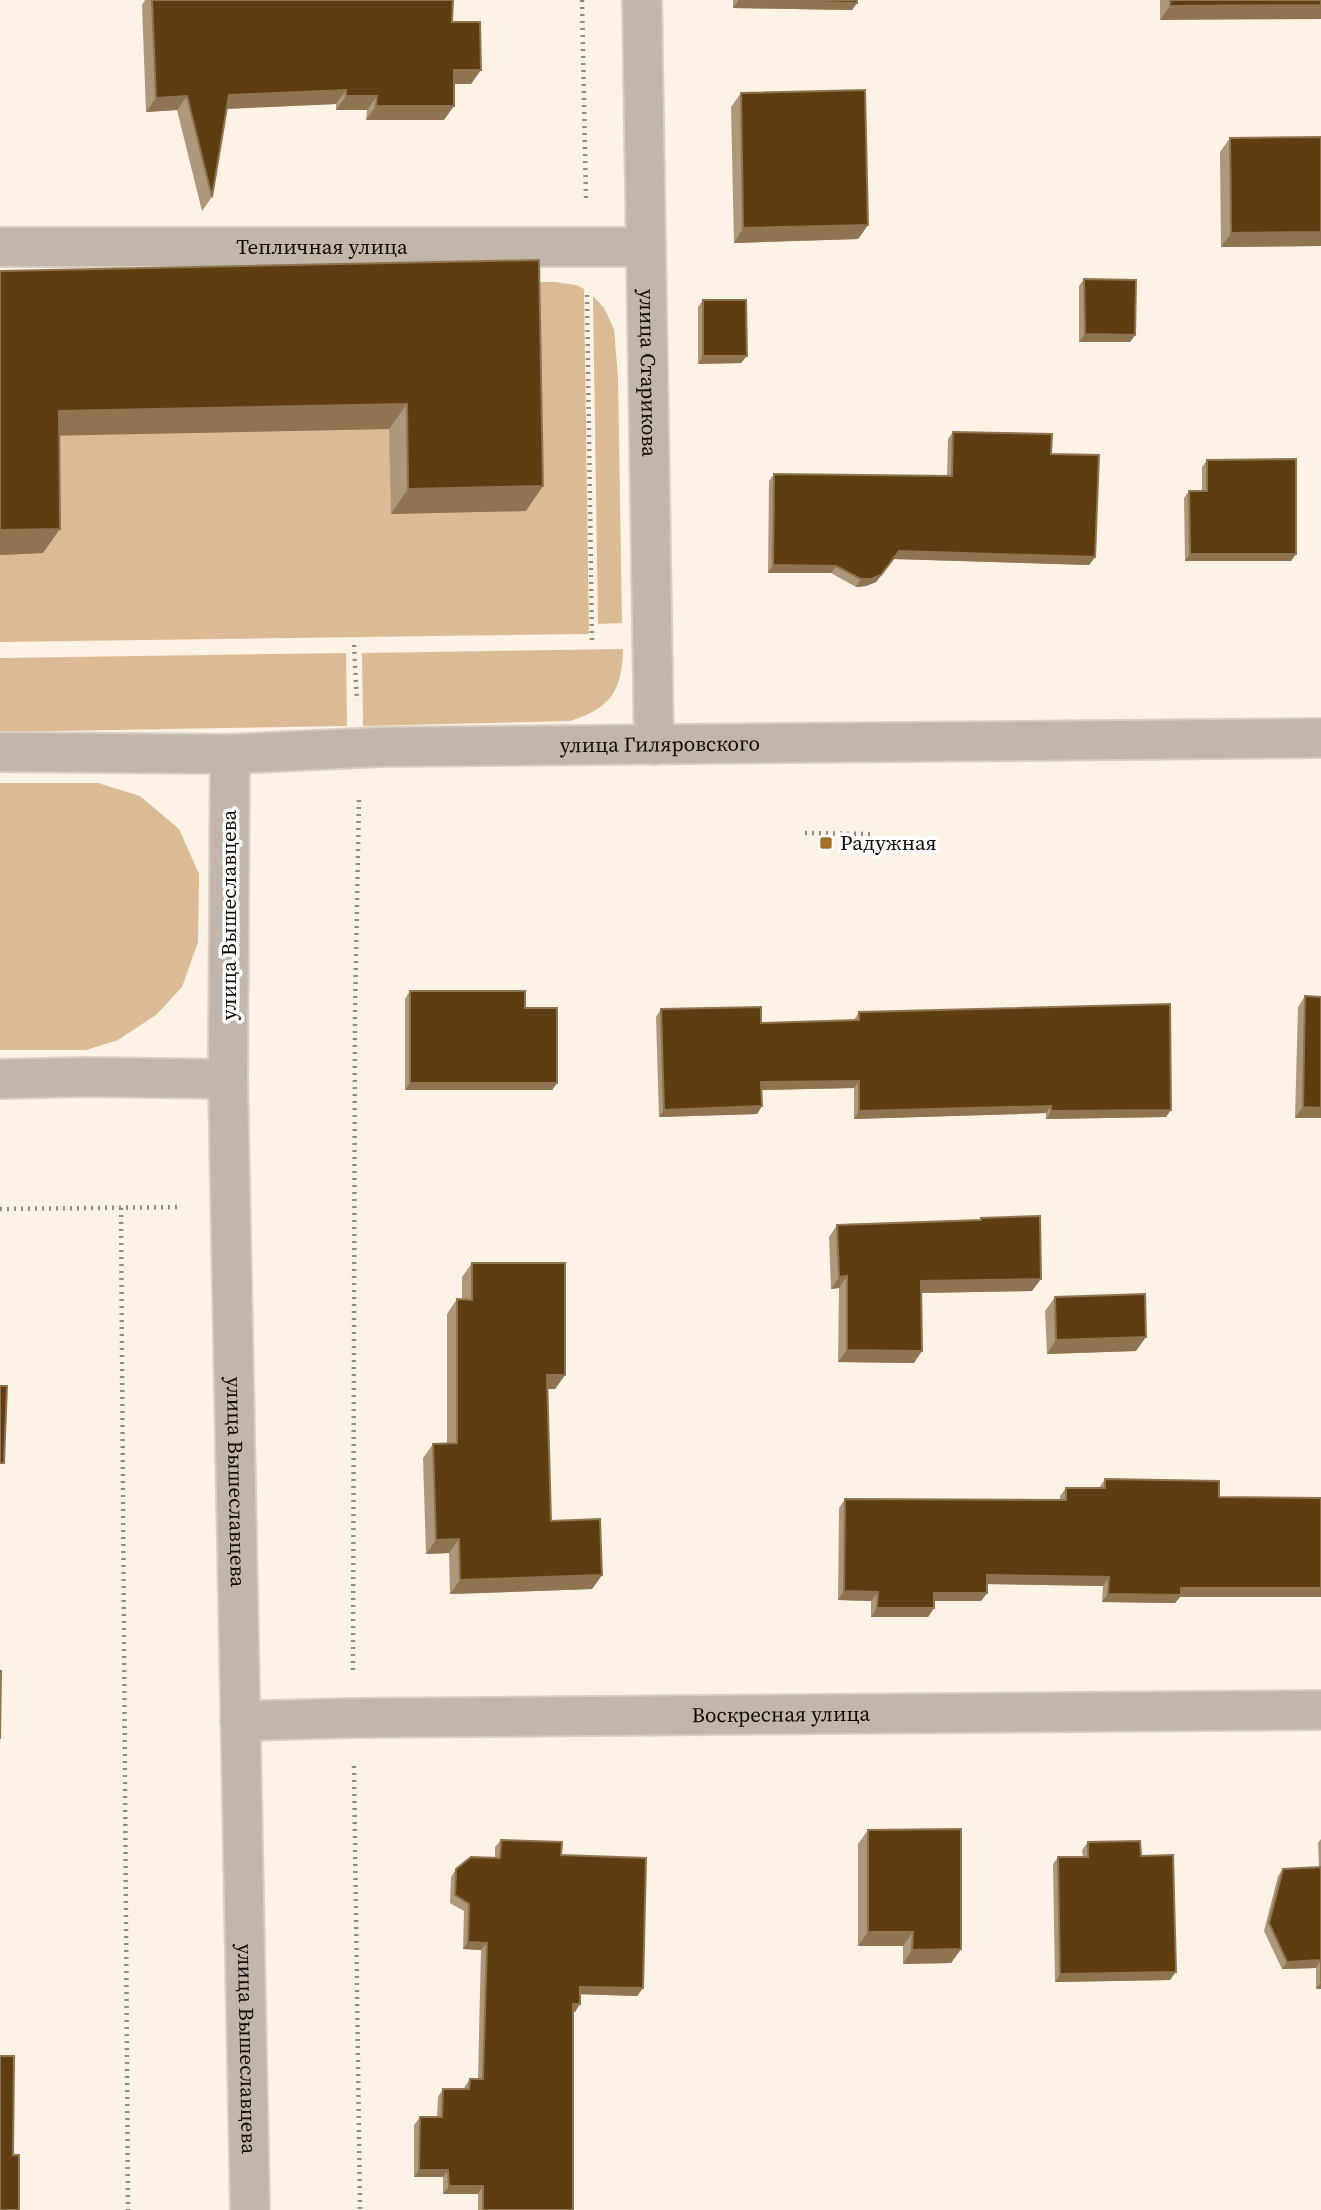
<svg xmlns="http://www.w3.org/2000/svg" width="1321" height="2210" font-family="'Source Serif 4',serif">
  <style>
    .green { fill: #dbbb96 }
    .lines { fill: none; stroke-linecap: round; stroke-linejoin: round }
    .minor-casing { stroke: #d7cdc2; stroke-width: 42 }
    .path { stroke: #958b81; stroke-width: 4.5; stroke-dasharray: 2 5; stroke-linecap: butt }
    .minor { stroke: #c1b6a9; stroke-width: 38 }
    .wall { fill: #ae987b }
    .shaded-wall { fill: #8e7450 }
    .building { fill: #5e3e10; stroke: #8e7450; stroke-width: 2 }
    .poi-dot { fill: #a6722a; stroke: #fff; stroke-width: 2.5 }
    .labels { text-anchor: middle; stroke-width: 7; stroke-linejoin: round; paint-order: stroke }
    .street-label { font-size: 21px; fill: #120a02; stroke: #fff }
    .poi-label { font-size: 21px; fill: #120a02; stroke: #fff; text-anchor: start }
  </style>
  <rect width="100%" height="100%" fill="#fdf2e6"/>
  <path class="green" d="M 0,278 L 555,282 L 576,285 L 584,289 L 589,634 L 0,642 Z
    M 593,296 L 604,308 L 614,329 L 618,377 L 622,623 L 598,624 Z
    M 623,649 C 622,691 611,708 570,721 L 363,726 L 362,653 Z
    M 346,653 L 347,726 L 0,732 L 0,658 Z
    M 0,783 L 98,783 L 140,796 L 179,829 L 199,874 L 198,942 L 182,987 L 156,1015 L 118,1040 L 86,1050 L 0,1050 Z"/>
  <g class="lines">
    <defs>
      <g id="minor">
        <path id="s1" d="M 642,0 L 654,745"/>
        <path id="s2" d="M 0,247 L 646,247"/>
        <path id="s3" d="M 0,752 L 230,754 L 380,747 L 1321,738"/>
        <path id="s4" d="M 230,754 L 228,1079 L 250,2210"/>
        <path d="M 0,1079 L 87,1077 L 228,1079"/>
        <path id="s5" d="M 240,1721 L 353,1718 L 1321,1710"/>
      </g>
    </defs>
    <use href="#minor" class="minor-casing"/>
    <path class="path" d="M 582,0 L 586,199
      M 587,295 L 592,640
      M 354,645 L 357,701
      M 805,833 L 870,834
      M 121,1208 L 128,2210
      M 0,1209 L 181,1207
      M 353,1670 L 355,1011 L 359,797
      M 354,1766 L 360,2210"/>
    <use href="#minor" class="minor"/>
  </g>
  <path class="wall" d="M 145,0 L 453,0 L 452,22 L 471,84 L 454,84 L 444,120 L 366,120 L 367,110 L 336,110 L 336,104 L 227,109 L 212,197 L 202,211 L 177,110 L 146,112 L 142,5 Z
    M 733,0 L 857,0 L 852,10 L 733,8 Z
    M 1160,0 L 1321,0 L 1160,20 Z
    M 741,93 L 868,225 L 858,239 L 734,243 L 731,107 Z
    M 1321,137 L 1321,246 L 1221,247 L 1220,152 L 1230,138 Z
    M 539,260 L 526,511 L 391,514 L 389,429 L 59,435 L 43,553 L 0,555 L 0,271 Z
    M 1084,279 L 1135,335 L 1130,342 L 1079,342 L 1079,286 Z
    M 703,300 L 741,363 L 698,364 L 698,307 Z
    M 953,432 L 1051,454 L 1095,557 L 1089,565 L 894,559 L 876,582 L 866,586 L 856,587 L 831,573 L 768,573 L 769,481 L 774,474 L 947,476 L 948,439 Z
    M 1207,460 L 1296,554 L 1291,561 L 1185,561 L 1184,498 L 1189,491 L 1202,491 L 1202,467 Z
    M 410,991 L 557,1083 L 552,1090 L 405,1090 L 405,999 Z
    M 1305,996 L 1321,1118 L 1295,1118 L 1298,1007 Z
    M 661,1009 L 761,1023 L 854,1020 L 859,1012 L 1166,1117 L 1046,1119 L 1046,1113 L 854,1119 L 854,1088 L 761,1090 L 762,1106 L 757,1114 L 659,1117 L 656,1017 Z
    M 981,1218 L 1032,1291 L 921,1293 L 914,1363 L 838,1362 L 839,1288 L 831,1289 L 829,1237 L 837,1225 L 979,1220 Z
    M 472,1263 L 565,1375 L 555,1389 L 547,1389 L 551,1521 L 602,1575 L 592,1589 L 450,1594 L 449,1553 L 426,1554 L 423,1458 L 433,1444 L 447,1443 L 447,1314 L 457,1299 L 462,1300 L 462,1277 Z
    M 1055,1297 L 1136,1351 L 1047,1354 L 1045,1311 Z
    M 1105,1479 L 1219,1497 L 1321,1498 L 1321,1597 L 1180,1597 L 1175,1603 L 1102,1602 L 1103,1586 L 987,1584 L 987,1593 L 981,1601 L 934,1601 L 934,1608 L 928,1617 L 871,1617 L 871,1601 L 838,1600 L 839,1508 L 845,1499 L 1060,1500 L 1060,1496 L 1066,1488 L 1099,1488 Z
    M 868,1830 L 961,1949 L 951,1963 L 903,1964 L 903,1946 L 858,1946 L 858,1844 Z
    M 1321,1839 L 1321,1989 L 1316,1989 L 1316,1968 L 1282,1969 L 1264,1931 L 1278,1876 L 1283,1869 L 1319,1867 L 1318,1843 Z
    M 501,1840 L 561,1855 L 643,1988 L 637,1996 L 580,1994 L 575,2012 L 573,2012 L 573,2210 L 478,2210 L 478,2194 L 443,2194 L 443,2177 L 414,2177 L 414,2125 L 420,2117 L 437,2117 L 438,2097 L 443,2089 L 464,2089 L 465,2086 L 470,2079 L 478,2079 L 481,1950 L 463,1949 L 464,1911 L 450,1903 L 451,1877 L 456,1869 L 495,1858 L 495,1847 Z
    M 1088,1842 L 1141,1856 L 1170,1980 L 1055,1982 L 1053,1864 L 1058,1857 L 1083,1857 L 1082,1850 Z"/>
  <path class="shaded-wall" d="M 738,1 L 857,3 L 852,10 L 733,8 Z
    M 1321,5 L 1321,19 L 1160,20 L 1170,6 Z
    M 454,70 L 481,70 L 471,84 L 444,84 Z
    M 346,90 L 336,104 L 219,109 L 229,95 Z
    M 187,96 L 177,110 L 146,112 L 156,98 Z
    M 346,96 L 377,96 L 367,110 L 336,110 Z
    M 376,106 L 454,106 L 444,120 L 366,120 Z
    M 868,225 L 858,239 L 734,243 L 743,228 Z
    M 1321,232 L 1321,246 L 1221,247 L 1231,233 Z
    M 1085,334 L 1135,335 L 1130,342 L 1079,342 Z
    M 703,356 L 747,356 L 741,363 L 698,364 Z
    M 407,404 L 389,429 L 42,436 L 59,411 Z
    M 543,486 L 526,511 L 391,514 L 408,489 Z
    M 60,529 L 43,553 L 0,555 L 0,530 Z
    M 899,551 L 1095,557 L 1089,565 L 894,559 L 876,582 L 866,586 L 856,587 L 861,579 Z
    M 1190,554 L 1296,554 L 1291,561 L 1185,561 Z
    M 773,565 L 836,566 L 831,573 L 768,573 Z
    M 859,1081 L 854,1088 L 756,1090 L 761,1082 Z
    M 410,1083 L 557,1083 L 552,1090 L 405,1090 Z
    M 762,1106 L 757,1114 L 659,1117 L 664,1110 Z
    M 1051,1106 L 1046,1113 L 854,1119 L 859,1111 Z
    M 1303,1107 L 1321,1108 L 1321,1118 L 1295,1118 Z
    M 1171,1110 L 1166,1117 L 1046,1119 L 1051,1111 Z
    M 847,1276 L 839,1288 L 831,1289 L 839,1277 Z
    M 1041,1279 L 1032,1291 L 913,1293 L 921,1281 Z
    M 1146,1337 L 1136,1351 L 1047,1354 L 1056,1340 Z
    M 847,1350 L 922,1351 L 914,1363 L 838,1362 Z
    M 547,1375 L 565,1375 L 555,1389 L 537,1389 Z
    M 459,1539 L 449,1553 L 426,1554 L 436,1540 Z
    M 602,1575 L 592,1589 L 450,1594 L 460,1580 Z
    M 987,1575 L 1109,1577 L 1103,1586 L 981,1584 Z
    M 1181,1588 L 1321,1588 L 1321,1597 L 1180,1597 L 1175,1603 L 1102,1602 L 1108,1594 Z
    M 844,1591 L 878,1592 L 871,1601 L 838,1600 Z
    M 934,1593 L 987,1593 L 981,1601 L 928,1601 Z
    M 877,1608 L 934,1608 L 928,1617 L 871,1617 Z
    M 868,1932 L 913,1932 L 903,1946 L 858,1946 Z
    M 468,1942 L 487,1943 L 481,1950 L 463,1949 Z
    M 961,1949 L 951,1963 L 903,1964 L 912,1950 Z
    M 1321,1960 L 1316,1968 L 1282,1969 L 1287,1962 Z
    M 1176,1972 L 1170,1980 L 1055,1982 L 1060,1974 Z
    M 1321,1982 L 1321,1989 L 1316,1989 Z
    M 580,1987 L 643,1988 L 637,1996 L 575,1994 Z
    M 573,2004 L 580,2004 L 575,2012 L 568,2012 Z
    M 419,2170 L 448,2170 L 443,2177 L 414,2177 Z
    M 449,2186 L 483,2186 L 478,2194 L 443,2194 Z"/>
  <path class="building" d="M 152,0 L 453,0 L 452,22 L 480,22 L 481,70 L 454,70 L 454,106 L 376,106 L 377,96 L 346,96 L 346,90 L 229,95 L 212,197 L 187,96 L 156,98 Z
    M 738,0 L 857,0 L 857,3 Z
    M 1170,0 L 1321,0 L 1321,5 L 1170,6 Z
    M 865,90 L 868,225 L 743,228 L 741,93 Z
    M 1321,137 L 1321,232 L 1231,233 L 1230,138 Z
    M 539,260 L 543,486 L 408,489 L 407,404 L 59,411 L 60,529 L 0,530 L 0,271 Z
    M 1084,279 L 1136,280 L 1135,335 L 1085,334 Z
    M 703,300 L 746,300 L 747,356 L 703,356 Z
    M 953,432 L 1052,434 L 1051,454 L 1099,455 L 1095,557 L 899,551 L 881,575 L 871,579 L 861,579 L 836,566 L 773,565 L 774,474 L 952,476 Z
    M 1296,459 L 1296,554 L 1190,554 L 1189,491 L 1207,491 L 1207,460 Z
    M 410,991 L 525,991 L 525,1008 L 557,1008 L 557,1083 L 410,1083 Z
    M 1305,996 L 1321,997 L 1321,1108 L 1303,1107 Z
    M 1170,1004 L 1171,1110 L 1051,1111 L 1051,1106 L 859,1111 L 859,1081 L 761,1082 L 762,1106 L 664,1110 L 661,1009 L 761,1007 L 761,1023 L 859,1020 L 859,1012 Z
    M 1040,1216 L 1041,1279 L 921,1281 L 922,1351 L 847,1350 L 847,1276 L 839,1277 L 837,1225 L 981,1220 L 981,1218 Z
    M 472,1263 L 565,1263 L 565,1375 L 547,1375 L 551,1521 L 600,1519 L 602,1575 L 460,1580 L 459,1539 L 436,1540 L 433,1444 L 457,1443 L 457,1299 L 472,1300 Z
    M 1145,1294 L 1146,1337 L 1056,1340 L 1055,1297 Z
    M 0,1386 L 7,1386 L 4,1463 L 0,1463 Z
    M 1105,1479 L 1219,1481 L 1219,1497 L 1321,1498 L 1321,1588 L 1181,1588 L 1181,1595 L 1108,1594 L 1109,1577 L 987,1575 L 987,1593 L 934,1593 L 934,1608 L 877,1608 L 878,1592 L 844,1591 L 845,1499 L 1066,1500 L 1066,1488 L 1105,1488 Z
    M 0,1671 L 1,1671 L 0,1739 Z
    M 961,1829 L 961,1949 L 912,1950 L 913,1932 L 868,1932 L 868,1830 Z
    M 501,1840 L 562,1842 L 561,1855 L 646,1858 L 643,1988 L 580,1987 L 580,2004 L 573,2004 L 573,2210 L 483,2210 L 483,2186 L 449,2186 L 448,2170 L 419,2170 L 420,2117 L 442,2117 L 443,2089 L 469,2089 L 470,2079 L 483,2079 L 487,1943 L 468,1942 L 469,1904 L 455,1895 L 456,1869 L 471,1857 L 500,1858 Z
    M 1140,1841 L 1141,1856 L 1173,1855 L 1176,1972 L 1060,1974 L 1058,1857 L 1088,1857 L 1088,1842 Z
    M 1321,1867 L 1321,1982 L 1321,1960 L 1287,1962 L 1269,1923 L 1283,1869 Z
    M 0,2056 L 14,2056 L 13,2155 L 19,2155 L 19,2210 L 0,2210 Z"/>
  <rect class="poi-dot" x="819" y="836" width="14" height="14" rx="3.5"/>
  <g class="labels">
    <g class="street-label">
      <text dy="7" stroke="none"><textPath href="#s2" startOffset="322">Тепличная улица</textPath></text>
      <text dy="7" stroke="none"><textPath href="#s1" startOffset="373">улица Старикова</textPath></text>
      <text dy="7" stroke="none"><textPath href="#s3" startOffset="660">улица Гиляровского</textPath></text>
      <text transform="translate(229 915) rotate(-90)" y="7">улица Вышеславцева</text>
      <text dy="7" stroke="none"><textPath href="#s4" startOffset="728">улица Вышеславцева</textPath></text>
      <text dy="7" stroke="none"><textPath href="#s5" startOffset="541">Воскресная улица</textPath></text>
      <text dy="7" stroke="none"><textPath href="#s4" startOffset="1295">улица Вышеславцева</textPath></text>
    </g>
    <g class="poi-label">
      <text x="840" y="850">Радужная</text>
    </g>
  </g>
</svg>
